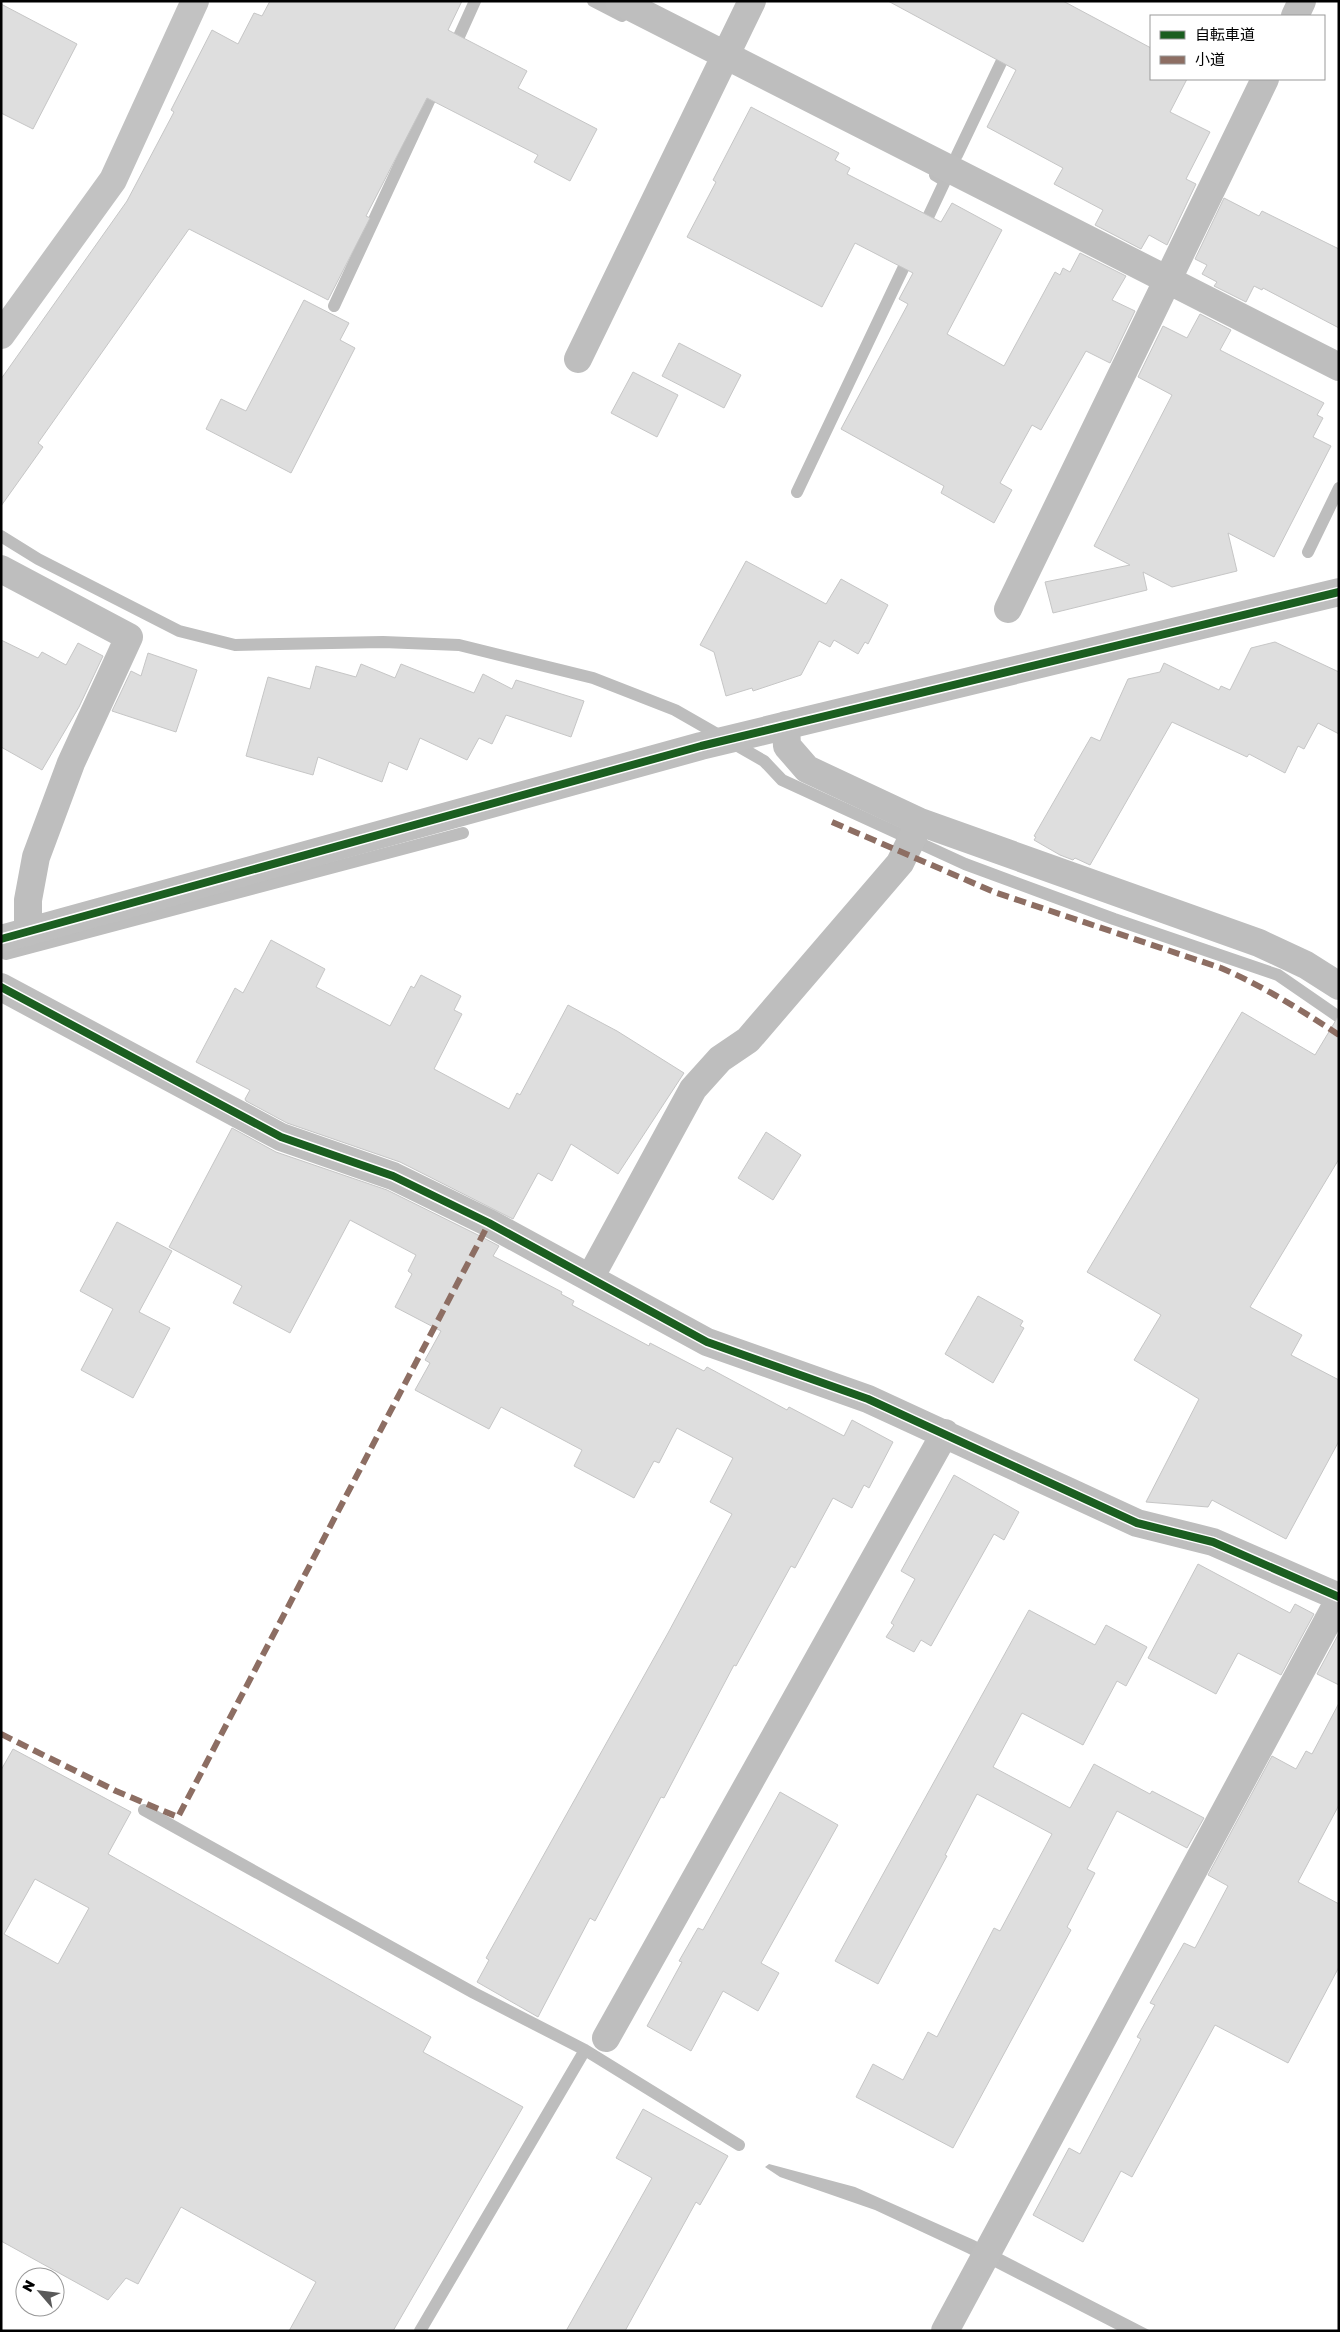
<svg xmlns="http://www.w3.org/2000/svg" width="1340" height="2332" font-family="'Golos Text','Noto Sans JP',sans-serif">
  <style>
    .water { fill: #bdbdbd }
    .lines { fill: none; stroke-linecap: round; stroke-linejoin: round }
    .stream { stroke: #bdbdbd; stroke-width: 12 }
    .building { fill: #dedede; stroke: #c6c6c6; fill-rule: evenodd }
    .street { stroke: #bebebe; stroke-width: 28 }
    .secondary { stroke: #c2c2c2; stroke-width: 28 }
    .quiet { stroke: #8d6e63; stroke-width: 6; stroke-dasharray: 12 6; stroke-linecap: butt }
    .cycleway-casing { stroke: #fff; stroke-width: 11 }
    .cycleway { stroke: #1b5e20; stroke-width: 8 }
  </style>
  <rect width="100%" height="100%" fill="#fff"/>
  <path class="water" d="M 769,2164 L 855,2187 L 974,2240 L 1151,2331 L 1119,2331 L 967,2253 L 875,2210 L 780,2177 L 765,2167 Z"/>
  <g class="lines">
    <path class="stream" d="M 593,1 L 622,16
      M 452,52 L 475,1
      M 957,155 L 1008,48
      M 922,230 L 945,181 L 935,175
      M 334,306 L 436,86
      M 797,492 L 911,252
      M 1,536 L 38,559 L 179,631 L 235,645 L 383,642 L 459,645 L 593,678 L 675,710 L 764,761 L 782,780 L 965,864 L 1114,919 L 1278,975 L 1339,1017
      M 1308,552 L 1339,488
      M 6,954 L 463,833
      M 144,1810 L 474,1993 L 585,2050
      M 420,2331 L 585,2050 L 739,2145"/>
  </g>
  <path class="building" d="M 270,1 L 462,1 L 448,30 L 527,71 L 518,88 L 597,129 L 570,181 L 534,162 L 538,155 L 427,98 L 366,216 L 370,218 L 328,300 L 189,229 L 38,443 L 43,447 L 1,506 L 1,379 L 127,201 L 174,112 L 171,110 L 212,30 L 238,44 L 254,13 L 262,16 Z
    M 888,1 L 1063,1 L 1151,48 L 1151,79 L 1187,79 L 1170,112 L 1210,132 L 1186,179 L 1196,184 L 1167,245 L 1149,235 L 1141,249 L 1095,225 L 1103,210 L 1054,184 L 1063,168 L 987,127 L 1016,70 Z
    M 1,4 L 77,44 L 33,129 L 1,113 Z
    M 751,107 L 839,153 L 835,160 L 850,168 L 847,174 L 941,222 L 952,203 L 1002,230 L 947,334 L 1004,366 L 1055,272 L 1060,275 L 1063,268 L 1070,272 L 1080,253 L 1126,276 L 1112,300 L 1135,311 L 1110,363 L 1086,351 L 1041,430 L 1032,425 L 1000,483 L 1012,490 L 994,523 L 941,493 L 944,486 L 841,429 L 908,304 L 899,299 L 913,273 L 855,243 L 822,307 L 687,237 L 716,182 L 713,180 Z
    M 1224,198 L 1259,216 L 1262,211 L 1339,249 L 1339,328 L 1263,288 L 1262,290 L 1254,286 L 1246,302 L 1214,286 L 1217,282 L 1202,274 L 1207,265 L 1195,259 Z
    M 304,300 L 349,323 L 340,340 L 355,348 L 291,473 L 206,429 L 221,399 L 246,411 Z
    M 1200,314 L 1231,330 L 1220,350 L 1324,403 L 1317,415 L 1323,418 L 1313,437 L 1331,446 L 1274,557 L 1228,533 L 1237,571 L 1172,587 L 1143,572 L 1147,590 L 1053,613 L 1045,582 L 1130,565 L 1094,546 L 1172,395 L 1138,377 L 1163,326 L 1187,338 Z
    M 679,343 L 741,375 L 724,408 L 662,376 Z
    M 633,372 L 678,395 L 657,437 L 611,413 Z
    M 746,561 L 826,604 L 841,579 L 888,605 L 868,644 L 865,642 L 858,654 L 834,640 L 830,647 L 819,641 L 801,675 L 753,691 L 752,688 L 726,696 L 714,652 L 700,645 Z
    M 1,640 L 38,658 L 42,652 L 66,665 L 78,643 L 103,656 L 79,707 L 42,770 L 1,747 Z
    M 1275,642 L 1339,672 L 1339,734 L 1318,723 L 1304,749 L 1298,746 L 1285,773 L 1249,754 L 1247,757 L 1172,722 L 1090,865 L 1075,858 L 1073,860 L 1060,855 L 1034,840 L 1036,837 L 1034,836 L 1091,737 L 1100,741 L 1128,679 L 1160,672 L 1164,663 L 1219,690 L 1221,686 L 1230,690 L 1251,648 Z
    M 148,653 L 197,670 L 176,732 L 112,711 L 131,671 L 141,676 Z
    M 361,664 L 395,678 L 401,664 L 474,693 L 483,674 L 512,689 L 516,680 L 584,701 L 571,737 L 506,715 L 492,744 L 479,738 L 467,760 L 420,738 L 407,770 L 389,762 L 382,782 L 318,757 L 313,775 L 246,756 L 268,677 L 310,689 L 316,666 L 356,677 Z
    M 271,940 L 325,969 L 316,987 L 390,1026 L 411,986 L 414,988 L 421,975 L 461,996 L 454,1010 L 462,1014 L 434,1069 L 509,1109 L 517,1093 L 520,1095 L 568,1005 L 617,1031 L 684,1073 L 618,1174 L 571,1144 L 552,1181 L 538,1173 L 513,1219 L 400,1162 L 287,1123 L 246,1101 L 245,1099 L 250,1090 L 196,1062 L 235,988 L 243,993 Z
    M 1242,1012 L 1315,1055 L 1339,1015 L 1339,1159 L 1250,1307 L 1302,1335 L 1291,1355 L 1339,1380 L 1339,1441 L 1286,1539 L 1212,1500 L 1208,1507 L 1146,1502 L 1199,1399 L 1134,1360 L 1161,1315 L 1087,1272 Z
    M 232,1128 L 276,1152 L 387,1190 L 482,1237 L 499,1246 L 493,1256 L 562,1292 L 561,1294 L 574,1301 L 572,1305 L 649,1346 L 650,1343 L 704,1371 L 707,1367 L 787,1410 L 789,1407 L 844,1436 L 852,1420 L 893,1442 L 869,1488 L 864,1485 L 852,1508 L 833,1498 L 795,1568 L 791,1566 L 736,1666 L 734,1665 L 664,1798 L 661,1797 L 595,1921 L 590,1918 L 538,2017 L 477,1982 L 489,1960 L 486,1958 L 668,1633 L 732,1514 L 710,1502 L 733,1458 L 677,1428 L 659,1463 L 654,1461 L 634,1498 L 574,1466 L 582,1450 L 501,1407 L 489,1429 L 415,1390 L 430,1363 L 425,1360 L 441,1331 L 395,1307 L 412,1274 L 408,1271 L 416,1255 L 350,1220 L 290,1333 L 233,1303 L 242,1286 L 169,1247 Z
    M 766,1132 L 801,1155 L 773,1200 L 738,1178 Z
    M 117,1222 L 172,1251 L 139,1312 L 170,1328 L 133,1398 L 81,1370 L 113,1309 L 80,1291 Z
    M 978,1296 L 1023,1321 L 1020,1326 L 1024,1328 L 993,1383 L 945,1354 Z
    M 954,1475 L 1019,1512 L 1004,1540 L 994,1534 L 931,1646 L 921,1640 L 914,1652 L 886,1637 L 894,1625 L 891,1623 L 915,1579 L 901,1571 Z
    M 1198,1564 L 1290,1613 L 1295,1604 L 1314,1614 L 1281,1675 L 1238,1653 L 1216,1694 L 1148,1658 Z
    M 1029,1610 L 1095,1645 L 1106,1625 L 1147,1647 L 1126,1686 L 1117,1681 L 1083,1745 L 1022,1713 L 993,1767 L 1070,1808 L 1094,1764 L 1150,1794 L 1152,1791 L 1204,1818 L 1187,1848 L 1117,1811 L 1087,1869 L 1095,1873 L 1067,1927 L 1071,1930 L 953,2148 L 856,2097 L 873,2064 L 903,2080 L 928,2032 L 937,2037 L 994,1928 L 1000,1931 L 1052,1834 L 977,1794 L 945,1855 L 947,1856 L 878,1984 L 835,1961 Z
    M 1339,1633 L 1339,1685 L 1317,1674 Z
    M 1339,1703 L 1339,1805 L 1298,1882 L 1339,1904 L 1339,1967 L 1288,2063 L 1215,2025 L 1132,2177 L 1121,2171 L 1083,2242 L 1033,2215 L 1069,2148 L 1080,2154 L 1141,2039 L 1137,2037 L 1155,2005 L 1150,2003 L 1184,1943 L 1195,1948 L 1228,1886 L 1208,1875 L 1272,1756 L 1296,1769 L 1306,1751 L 1312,1754 Z
    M 13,1749 L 131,1812 L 108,1854 L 431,2037 L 423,2052 L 523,2107 L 393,2331 L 289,2331 L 316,2282 L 181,2207 L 138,2284 L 126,2278 L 108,2300 L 1,2241 L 1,1770 ZM 35,1879 L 89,1908 L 58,1964 L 4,1934 Z
    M 780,1792 L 838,1825 L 761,1963 L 779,1973 L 758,2011 L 723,1991 L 691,2051 L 647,2026 L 682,1962 L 679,1961 L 698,1928 L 703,1930 Z
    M 643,2109 L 728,2156 L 700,2205 L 696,2202 L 625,2331 L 566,2331 L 652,2178 L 616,2158 Z"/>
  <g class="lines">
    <path class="street" d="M 619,1 L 1339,367
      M 1295,16 L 1302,1
      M 578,359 L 752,1
      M 1,569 L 129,637 L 71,763 L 36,857 L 28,900 L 28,932
      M 1008,609 L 1265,79
      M 786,725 L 787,746 L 807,769 L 920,822 L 1259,943 L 1306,965 L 1339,986
      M 1,939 L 701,746 L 1339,592
      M 1,987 L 281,1137 L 393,1176 L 489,1223 L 707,1342 L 868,1399 L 1137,1523 L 1213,1542 L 1339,1597
      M 590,1278 L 693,1089 L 720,1059 L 748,1040 L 900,863 L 920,822
      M 606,2038 L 945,1433
      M 945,2331 L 1339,1600"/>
    <path class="secondary" d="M 1,335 L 113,180 L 195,1"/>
    <path class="quiet" d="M 832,822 L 994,892 L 1221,968 C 1263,986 1301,1010 1339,1035
      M 1,1734 L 116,1791 L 178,1817 L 489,1223"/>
    <defs>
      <path id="cycleway" d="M 1,939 L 701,746 L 1339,592
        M 1,987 L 281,1137 L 393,1176 L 489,1223 L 707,1342 L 868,1399 L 1137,1523 L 1213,1542 L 1339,1597"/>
    </defs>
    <use href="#cycleway" class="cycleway-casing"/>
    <use href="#cycleway" class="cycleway"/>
  </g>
  <rect width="1340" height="2332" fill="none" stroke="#000000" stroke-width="5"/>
  <rect x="1150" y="15" width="175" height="65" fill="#ffffff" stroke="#999999"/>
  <rect x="1160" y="31" width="25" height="8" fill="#1b5e20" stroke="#999999"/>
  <text x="1195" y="40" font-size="15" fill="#000000">自転車道</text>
  <rect x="1160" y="56" width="25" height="8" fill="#8d6e63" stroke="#999999"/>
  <text x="1195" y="65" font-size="15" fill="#000000">小道</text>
  <g transform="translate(40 2292) rotate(298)"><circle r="24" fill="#ffffff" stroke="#999999"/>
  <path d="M0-4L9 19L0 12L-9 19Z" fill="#595959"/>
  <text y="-8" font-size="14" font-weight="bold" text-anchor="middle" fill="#000000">N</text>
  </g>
</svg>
